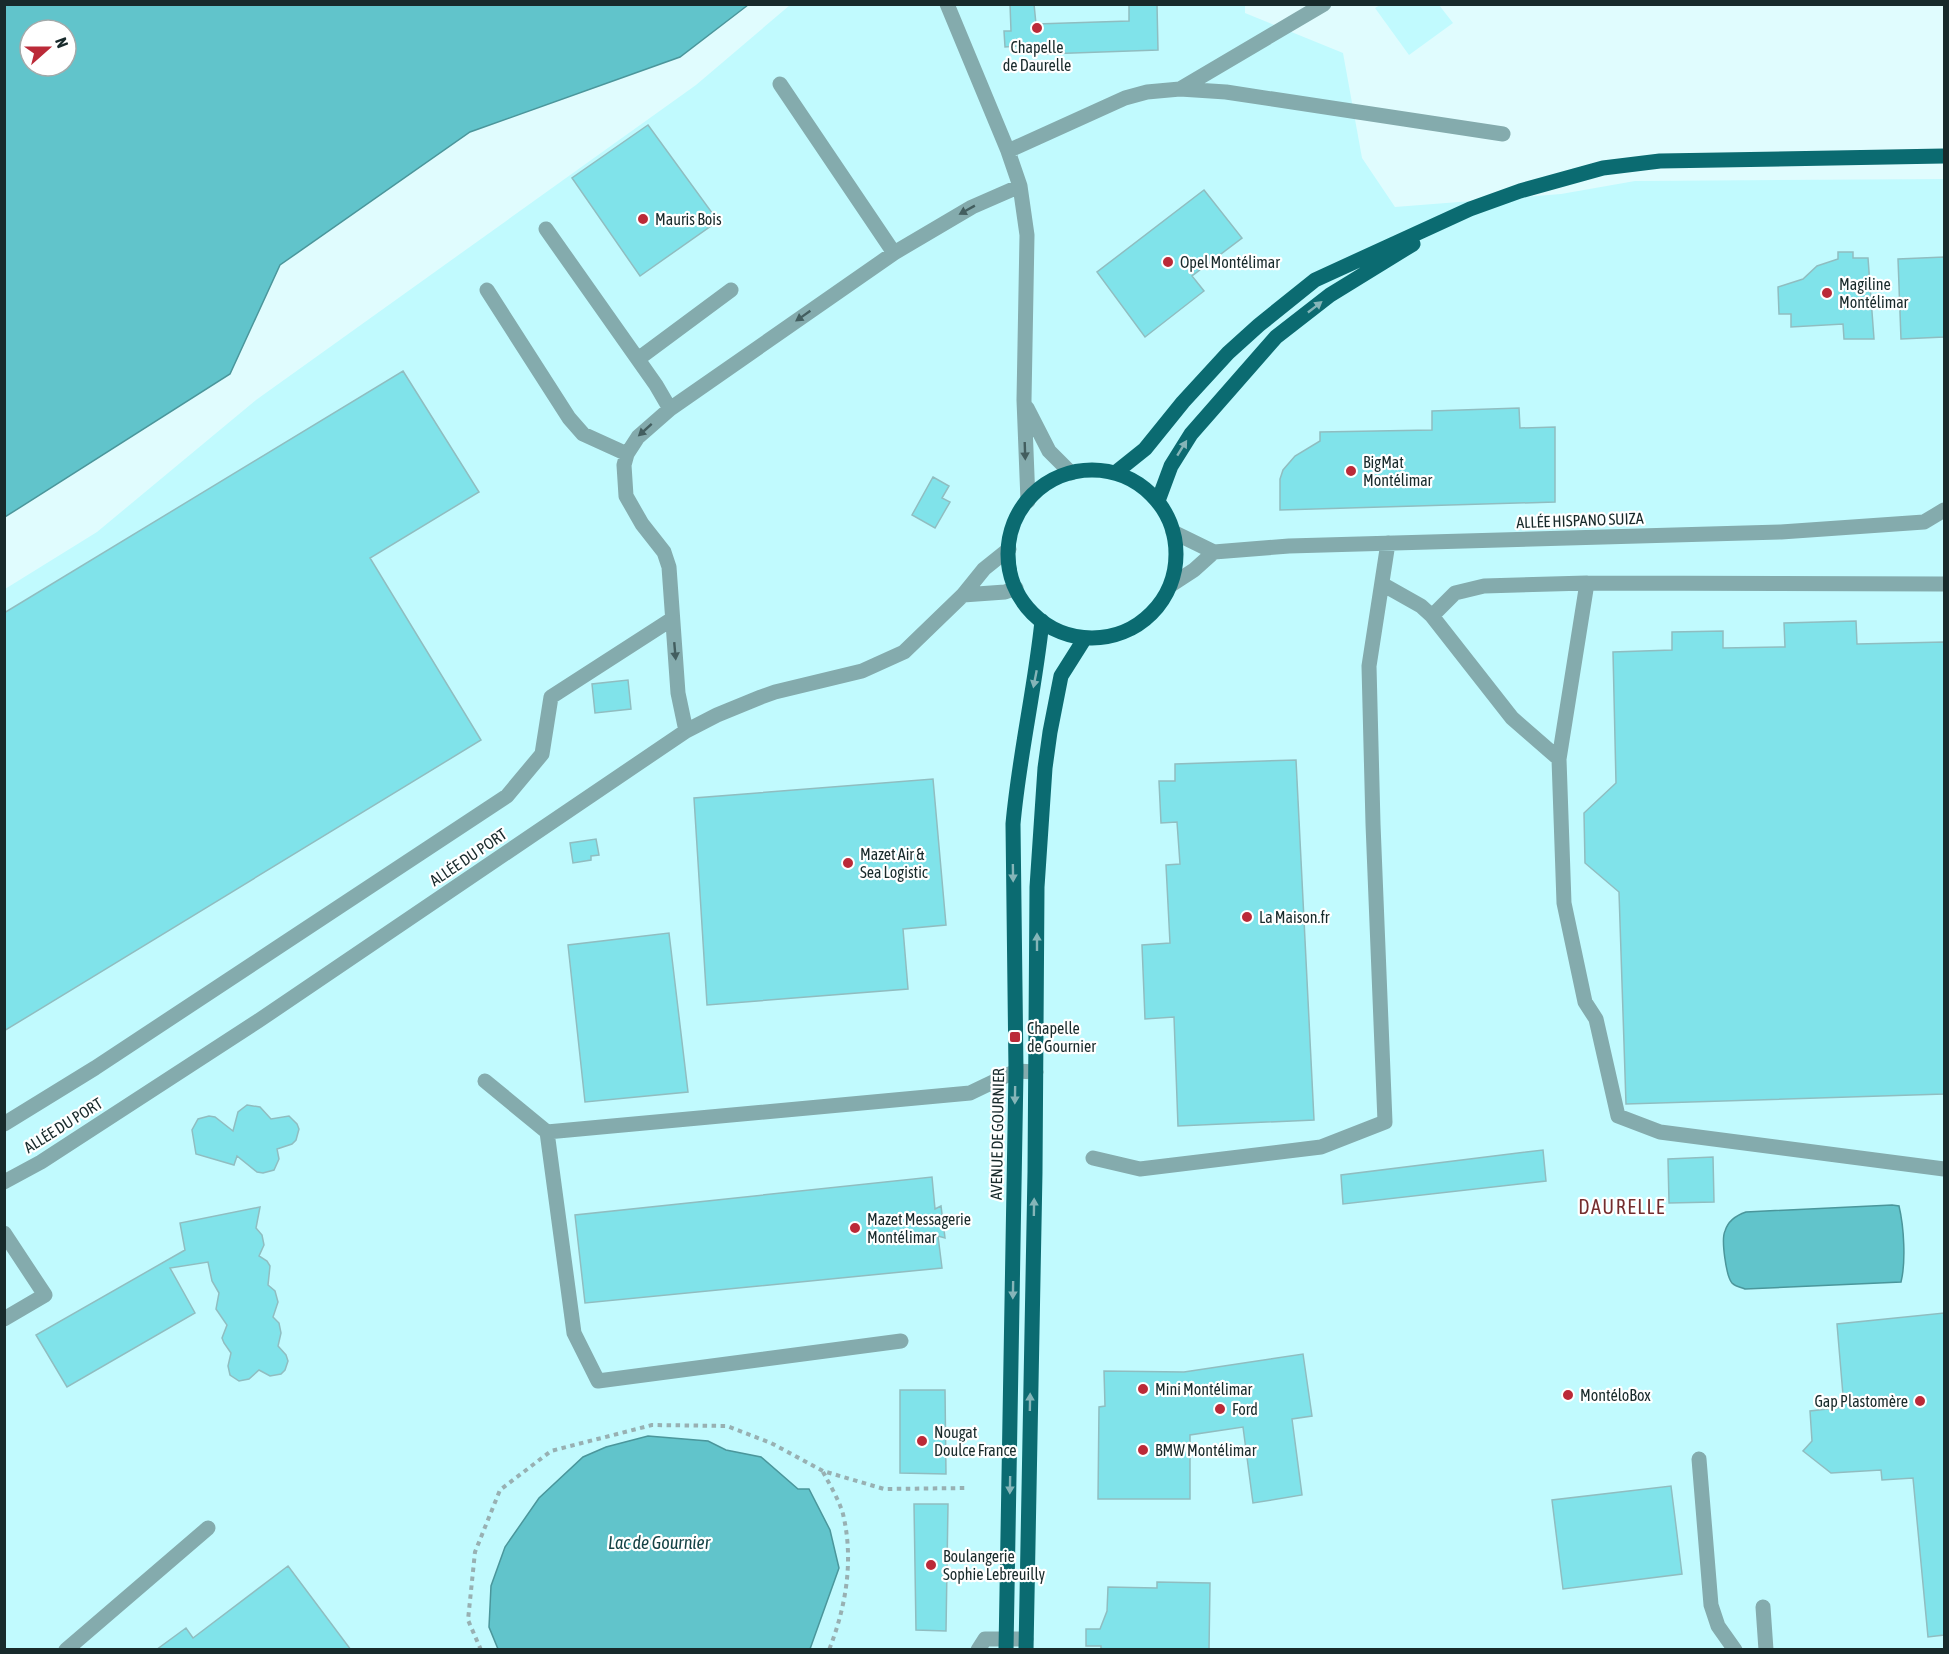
<svg xmlns="http://www.w3.org/2000/svg" width="1949" height="1654" font-family="'Asap Condensed',sans-serif">
  <style>
    .built { fill: #c1fafe }
    .water { fill: #61c4cb; stroke: #4b969b; stroke-width: 1.5; fill-rule: evenodd }
    .building { fill: #80e3ea; stroke: #90bdc0; stroke-width: 1.5 }
    .lines { fill: none; stroke-linecap: round; stroke-linejoin: round }
    .path { stroke: #98b0b2; stroke-width: 4; stroke-dasharray: 4.5 4.5; stroke-linecap: butt }
    .minor { stroke: #84abad; stroke-width: 15 }
    .major { stroke: #0b6b71; stroke-width: 15 }
    .oneway { fill: #435e5f }
    .oneway2 { fill: #85b5b8 }
    .poi-dot { fill: #bb2a38; stroke: #fff; stroke-width: 2 }
    .labels { text-anchor: middle; stroke-width: 4.5; stroke-linejoin: round; paint-order: stroke }
    .poi-label { font-size: 16px; fill: #182a2b; stroke: #fff; text-anchor: start }
    .street-label { font-size: 16px; fill: #182a2b; stroke: #fff }
    .water-label { font-size: 18px; font-style: italic; fill: #134245; stroke: #fff }
    .quarter-label { font-size: 20px; letter-spacing: 1.5px; fill: #732d2e; stroke: #fff }
  </style>
  <rect width="100%" height="100%" fill="#e0fcfe"/>
  <path class="built" d="M 790,5 L 1245,5 L 1245,13 L 1343,53 L 1362,158 L 1395,207 L 1561,194 L 1635,181 L 1944,179 L 1944,1649 L 5,1650 L 5,589 L 97,532 L 256,400 L 696,85 Z
    M 1380,5 L 1439,5 L 1453,23 L 1409,55 L 1375,8 Z"/>
  <path class="water" d="M 5,4 L 748,4 L 748,5 L 680,57 L 470,132 L 280,265 L 230,374 L 5,517 ZM 30,30 L 66,30 L 66,66 L 30,66 Z
    M 1892,1205 L 1899,1206 C 1904,1227 1906,1262 1901,1282 L 1745,1289 C 1740,1287 1736,1287 1732,1283 C 1726,1276 1721,1239 1725,1231 C 1728,1221 1737,1215 1746,1212 Z
    M 648,1436 L 708,1441 L 726,1450 L 761,1457 L 798,1489 L 809,1489 L 830,1530 L 839,1568 L 810,1649 L 498,1649 L 489,1627 L 491,1586 L 505,1547 L 539,1498 L 583,1457 L 606,1447 Z"/>
  <path class="building" d="M 1010,4 L 1034,4 L 1036,24 L 1129,21 L 1129,4 L 1157,4 L 1158,50 L 1045,54 L 1045,44 L 1005,47 L 1004,31 L 1011,31 Z
    M 648,125 L 718,221 L 640,276 L 572,178 Z
    M 1204,190 L 1242,238 L 1192,276 L 1204,291 L 1145,337 L 1097,272 Z
    M 1838,252 L 1853,252 L 1853,258 L 1868,258 L 1874,339 L 1844,339 L 1843,324 L 1791,327 L 1791,314 L 1779,314 L 1778,287 L 1803,279 L 1817,266 L 1838,259 Z
    M 1944,257 L 1944,337 L 1901,339 L 1898,259 Z
    M 403,371 L 479,492 L 370,558 L 481,740 L 4,1031 L 4,613 Z
    M 1519,408 L 1520,428 L 1555,427 L 1555,502 L 1280,510 L 1280,479 L 1283,470 L 1295,456 L 1320,441 L 1320,432 L 1432,430 L 1432,411 Z
    M 933,477 L 949,486 L 942,498 L 950,502 L 935,528 L 912,515 Z
    M 1856,621 L 1857,644 L 1944,642 L 1944,1094 L 1626,1104 L 1619,892 L 1585,863 L 1584,813 L 1616,783 L 1613,652 L 1672,650 L 1672,632 L 1723,631 L 1723,648 L 1785,647 L 1784,623 Z
    M 628,680 L 631,709 L 595,713 L 592,684 Z
    M 1296,760 L 1314,1120 L 1178,1126 L 1174,1017 L 1145,1019 L 1142,945 L 1170,943 L 1166,865 L 1180,864 L 1177,822 L 1161,823 L 1159,781 L 1175,781 L 1175,764 Z
    M 933,779 L 946,925 L 903,929 L 908,989 L 707,1005 L 694,798 Z
    M 596,839 L 599,855 L 591,856 L 591,860 L 573,863 L 570,843 Z
    M 669,933 L 688,1092 L 585,1102 L 568,945 Z
    M 247,1105 L 260,1107 L 271,1119 L 289,1116 L 297,1124 L 299,1129 L 296,1140 L 292,1144 L 277,1149 L 279,1159 L 274,1170 L 263,1173 L 257,1172 L 237,1156 L 234,1165 L 196,1154 L 192,1130 L 198,1119 L 209,1116 L 215,1117 L 233,1131 L 238,1112 Z
    M 1543,1150 L 1546,1181 L 1343,1204 L 1341,1175 Z
    M 1713,1157 L 1714,1202 L 1669,1203 L 1668,1159 Z
    M 932,1177 L 935,1209 L 941,1206 L 945,1238 L 938,1236 L 942,1268 L 585,1303 L 575,1215 Z
    M 260,1207 L 256,1228 L 262,1235 L 264,1245 L 259,1256 L 267,1261 L 270,1266 L 268,1285 L 275,1291 L 278,1302 L 273,1317 L 279,1323 L 281,1333 L 278,1346 L 286,1355 L 288,1361 L 285,1370 L 281,1374 L 270,1376 L 259,1370 L 249,1379 L 239,1381 L 230,1375 L 228,1366 L 231,1353 L 224,1343 L 222,1338 L 227,1325 L 216,1309 L 219,1293 L 212,1281 L 208,1262 L 170,1268 L 195,1313 L 67,1387 L 36,1335 L 185,1250 L 180,1223 Z
    M 1944,1313 L 1944,1635 L 1928,1637 L 1913,1478 L 1882,1480 L 1881,1470 L 1831,1473 L 1803,1451 L 1812,1441 L 1810,1411 L 1844,1407 L 1837,1324 Z
    M 1303,1354 L 1312,1416 L 1292,1419 L 1302,1495 L 1253,1503 L 1243,1427 L 1190,1435 L 1190,1499 L 1098,1499 L 1099,1407 L 1105,1406 L 1104,1371 L 1184,1372 Z
    M 900,1390 L 945,1390 L 946,1474 L 900,1473 Z
    M 1671,1486 L 1682,1574 L 1563,1589 L 1552,1500 Z
    M 914,1504 L 948,1504 L 946,1631 L 916,1630 Z
    M 288,1566 L 351,1650 L 156,1650 L 186,1628 L 193,1638 Z
    M 1157,1582 L 1210,1583 L 1209,1650 L 1101,1650 L 1101,1646 L 1086,1646 L 1086,1629 L 1100,1629 L 1107,1611 L 1108,1587 L 1157,1588 Z"/>
  <g class="lines">
    <path class="path" d="M 823,1472 C 830,1485 839,1500 843,1514 C 854,1560 846,1607 829,1650
      M 481,1650 L 468,1620 L 475,1552 L 500,1490 L 551,1451 L 652,1425 L 727,1426 L 771,1443 L 823,1471 L 884,1489 L 968,1488"/>
    <path class="minor" d="M 947,4 L 1008,151 L 1020,186 L 1027,235 L 1024,400 L 1028,501
      M 780,84 L 894,253
      M 1180,89 L 1226,92 L 1503,134
      M 1008,151 L 1125,98 L 1147,92 L 1180,89 L 1324,4
      M 546,229 L 656,385 L 670,409
      M 487,290 L 569,418 L 583,434 L 627,454
      M 638,359 L 731,290
      M 1027,408 L 1049,451 L 1071,473
      M 1173,532 L 1214,552 L 1289,546 L 1781,532 L 1924,522 L 1944,510
      M 1009,549 L 984,569 L 963,595 L 1005,592 L 1016,588
      M 1587,583 L 1944,584
      M 1382,584 L 1421,606 L 1432,616 L 1512,718 L 1559,759 L 1564,903 L 1585,1002 L 1596,1019 L 1618,1116 L 1660,1132 L 1944,1169
      M 1171,585 L 1194,570 L 1214,552
      M 1432,616 L 1455,593 L 1484,586 L 1587,583 L 1559,759
      M 686,731 L 678,693 L 669,567 L 664,552 L 642,524 L 626,496 L 624,465 L 627,454 L 638,437 L 670,409 L 894,253 L 972,207 L 1020,186
      M 485,1081 L 547,1132
      M 4,1124 L 95,1068 L 507,796 L 542,754 L 551,697 L 672,619
      M 1093,1158 L 1140,1169 L 1321,1147 L 1385,1122 L 1373,824 L 1369,666 L 1388,543
      M 4,1182 L 41,1162 L 258,1021 L 686,731 L 717,715 L 761,697 L 775,692 L 862,671 L 904,652 L 963,595
      M 4,1233 L 45,1295 L 4,1319
      M 901,1341 L 598,1381 L 574,1333 L 547,1132 L 970,1093 L 1016,1071 L 1036,1072
      M 1699,1459 L 1711,1605 L 1718,1626 L 1735,1650
      M 1763,1607 L 1766,1650
      M 66,1650 L 208,1528
      M 978,1650 L 985,1639 L 1026,1639"/>
    <path class="major" d="M1008 554a84 84 0 1 1 168 0a84 84 0 1 1-168 0Z
      M 1115,473 L 1145,449 L 1183,402 L 1228,353 L 1259,325 L 1315,280 L 1470,209 L 1520,191 L 1603,168 L 1660,161 L 1944,156
      M 1158,501 L 1171,466 L 1191,434 L 1276,337 L 1330,295 L 1413,244
      M 1006,1650 L 1016,1071 L 1013,824 C 1019,756 1035,689 1042,621
      M 1026,1650 L 1035,1172 L 1037,887 L 1045,768 L 1050,732 L 1061,676 L 1085,638"/>
  </g>
  <defs><path id="oneway-solid" d="M-6-.8H1V-3.2L6.5 0L1 3.2V.8H-6Z" transform="scale(1.5)"/></defs>
  <g class="oneway">
    <use href="#oneway-solid" transform="translate(967 210) rotate(151)"/>
    <use href="#oneway-solid" transform="translate(803 316) rotate(145)"/>
    <use href="#oneway-solid" transform="translate(645 430) rotate(138)"/>
    <use href="#oneway-solid" transform="translate(1025 451) rotate(88)"/>
    <use href="#oneway-solid" transform="translate(675 651) rotate(85)"/>
  </g>
  <g class="oneway2">
    <use href="#oneway-solid" transform="translate(1315 307) rotate(-38)"/>
    <use href="#oneway-solid" transform="translate(1182 448) rotate(-58)"/>
    <use href="#oneway-solid" transform="translate(1035 679) rotate(101)"/>
    <use href="#oneway-solid" transform="translate(1013 873) rotate(89)"/>
    <use href="#oneway-solid" transform="translate(1037 942) rotate(-90)"/>
    <use href="#oneway-solid" transform="translate(1015 1095) rotate(91)"/>
    <use href="#oneway-solid" transform="translate(1034 1207) rotate(-89)"/>
    <use href="#oneway-solid" transform="translate(1013 1290) rotate(91)"/>
    <use href="#oneway-solid" transform="translate(1030 1402) rotate(-89)"/>
    <use href="#oneway-solid" transform="translate(1010 1485) rotate(91)"/>
  </g>
  <g class="poi-dot">
    <circle cx="1037" cy="28" r="6"/>
    <circle cx="643" cy="219" r="6"/>
    <circle cx="1168" cy="262" r="6"/>
    <circle cx="1827" cy="293" r="6"/>
    <circle cx="1351" cy="471" r="6"/>
    <circle cx="848" cy="863" r="6"/>
    <circle cx="1247" cy="917" r="6"/>
    <rect x="1009" y="1031" width="12" height="12" rx="3"/>
    <circle cx="855" cy="1228" r="6"/>
    <circle cx="1143" cy="1389" r="6"/>
    <circle cx="1568" cy="1395" r="6"/>
    <circle cx="1920" cy="1401" r="6"/>
    <circle cx="1220" cy="1409" r="6"/>
    <circle cx="922" cy="1441" r="6"/>
    <circle cx="1143" cy="1450" r="6"/>
    <circle cx="931" cy="1565" r="6"/>
  </g>
  <g class="labels">
    <g class="poi-label">
      <text x="1037" y="53" text-anchor="middle">Chapelle<tspan x="1037" dy="18">de Daurelle</tspan></text>
      <text x="655" y="225">Mauris Bois</text>
      <text x="1180" y="268">Opel Montélimar</text>
      <text x="1839" y="290">Magiline<tspan x="1839" dy="18">Montélimar</tspan></text>
      <text x="1363" y="468">BigMat<tspan x="1363" dy="18">Montélimar</tspan></text>
      <text x="860" y="860">Mazet Air &amp;<tspan x="860" dy="18">Sea Logistic</tspan></text>
      <text x="1259" y="923">La Maison.fr</text>
      <text x="1027" y="1034">Chapelle<tspan x="1027" dy="18">de Gournier</tspan></text>
      <text x="867" y="1225">Mazet Messagerie<tspan x="867" dy="18">Montélimar</tspan></text>
      <text x="1155" y="1395">Mini Montélimar</text>
      <text x="1580" y="1401">MontéloBox</text>
      <text x="1908" y="1407" text-anchor="end">Gap Plastomère</text>
      <text x="1232" y="1415">Ford</text>
      <text x="934" y="1438">Nougat<tspan x="934" dy="18">Doulce France</tspan></text>
      <text x="1155" y="1456">BMW Montélimar</text>
      <text x="943" y="1562">Boulangerie<tspan x="943" dy="18">Sophie Lebreuilly</tspan></text>
    </g>
    <g class="street-label">
      <text transform="translate(1580 520) rotate(-2)" y="6">ALLÉE HISPANO SUIZA</text>
      <text transform="translate(468 857) rotate(-34)" y="6">ALLÉE DU PORT</text>
      <text transform="translate(63 1125) rotate(-32)" y="6">ALLÉE DU PORT</text>
      <text transform="translate(997 1134) rotate(-89)" y="6">AVENUE DE GOURNIER</text>
    </g>
    <g class="water-label">
      <text x="659" y="1549">Lac de Gournier</text>
    </g>
    <g class="quarter-label">
      <text x="1622" y="1214">DAURELLE</text>
    </g>
  </g>
  <rect width="1949" height="1654" fill="none" stroke="#182a2b" stroke-width="12"/>
  <g transform="translate(48 48) rotate(69)"><circle r="28" fill="#ffffff" stroke="#a3aaaa" stroke-width="1.5"/>
  <path d="M0-4.5L10 22L0 15L-10 22Z" fill="#bb2a38"/>
  <text y="-9" font-size="16" font-weight="bold" text-anchor="middle" fill="#182a2b">N</text>
  </g>
</svg>
